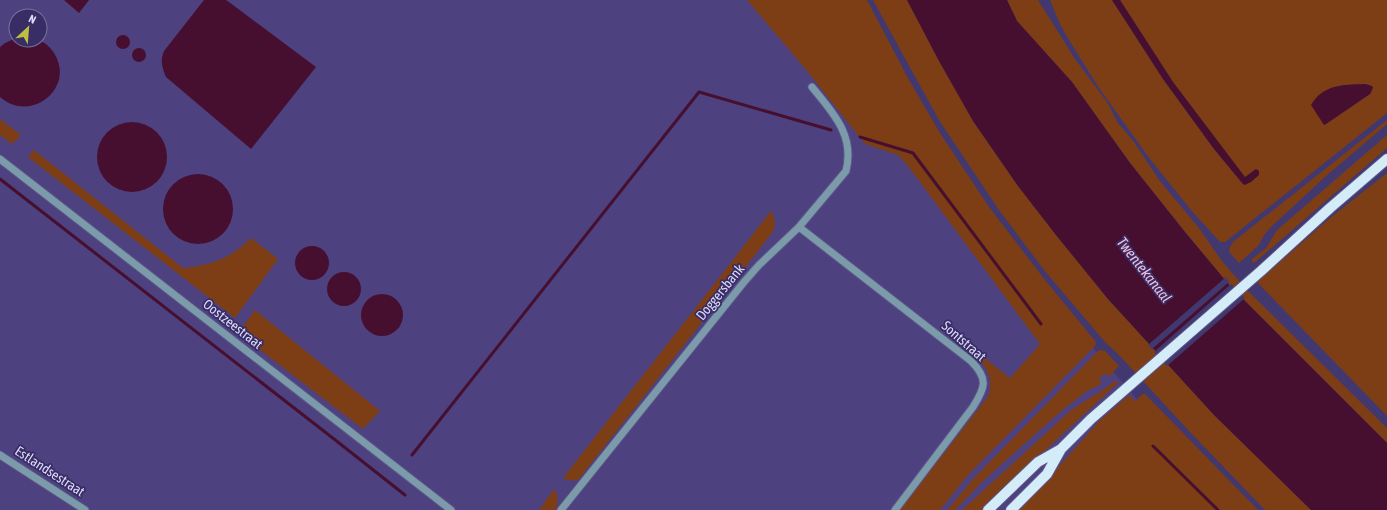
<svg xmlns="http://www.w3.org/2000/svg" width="1387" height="510" font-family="'Asap Condensed',sans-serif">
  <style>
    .built { fill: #4d4180; fill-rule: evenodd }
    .green { fill: #7d3e15; fill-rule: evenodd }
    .water { fill: #470f2f }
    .pier { fill: #423870 }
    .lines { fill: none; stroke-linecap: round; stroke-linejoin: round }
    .stream { stroke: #470f2f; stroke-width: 3 }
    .minor-casing { stroke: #5e5589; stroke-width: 9 }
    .major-casing { stroke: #5e5589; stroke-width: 12 }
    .minor { stroke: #7c9baa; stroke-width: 7 }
    .major { stroke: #d3ecf8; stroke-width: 10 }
    .labels { text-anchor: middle; stroke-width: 3.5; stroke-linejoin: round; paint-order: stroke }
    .street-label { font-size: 14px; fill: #dcd9fb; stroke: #382d64 }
    .water-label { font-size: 15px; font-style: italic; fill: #f6bdd7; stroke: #382d64 }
  </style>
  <rect width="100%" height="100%" fill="#423870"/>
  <path class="built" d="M 0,0 L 858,0 L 990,226 L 1166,434 L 1243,510 L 0,510 ZM 16,16 L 40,16 L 40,40 L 16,40 Z"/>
  <path class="green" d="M 747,0 L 867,0 L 909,80 L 940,133 L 989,207 L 1045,280 L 1096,342 L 1095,346 L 969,474 L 940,510 L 900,510 L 989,395 C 991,385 991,375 984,366 C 981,361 978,359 977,352 L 1010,378 L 1040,344 L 908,166 L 898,155 L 865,144 L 803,66 Z
    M 873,0 L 907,0 L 939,61 L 973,121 L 1018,186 L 1056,235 L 1108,299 L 1214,415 L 1311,510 L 1265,510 L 1190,432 L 1120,356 L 1105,342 L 1044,270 L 999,210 L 939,120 Z
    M 1007,0 L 1038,0 L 1075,59 L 1107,102 L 1118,123 L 1134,142 L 1159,180 L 1199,228 L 1221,260 L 1248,291 L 1387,428 L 1387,443 L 1230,286 L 1185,232 L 1130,163 L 1072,82 L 1017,21 Z
    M 1050,0 L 1112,0 L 1163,79 L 1214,149 L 1243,184 L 1258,170 L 1256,169 L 1245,178 L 1173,82 L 1120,0 L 1387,0 L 1387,113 L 1225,242 L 1220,242 L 1191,210 L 1150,159 L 1099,88 L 1066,35 L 1060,24 ZM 1365,84 L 1372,86 L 1370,94 L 1326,124 L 1316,98 C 1330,85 1346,85 1365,84 Z
    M 0,119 L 21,135 L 12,144 L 0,135 Z
    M 1387,120 L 1387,124 L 1326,176 L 1273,225 L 1264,235 L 1259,245 L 1239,263 L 1229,252 L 1230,247 L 1233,242 Z
    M 1387,135 L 1387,148 L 1254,263 L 1251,260 L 1266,248 L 1277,230 Z
    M 34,150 L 183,268 C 211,265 230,259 251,238 L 278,259 L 235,318 L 28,157 Z
    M 1387,173 L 1387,416 L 1257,282 L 1330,218 Z
    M 771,211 C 776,219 776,224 772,233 L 579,479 C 573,482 568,480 563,478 Z
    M 255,310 L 380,411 L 363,429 L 238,333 Z
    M 1101,350 L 1105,351 L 1119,366 L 1109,377 L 1105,373 L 1099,379 L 1102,384 L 1087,391 L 1060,412 L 984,480 L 955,510 L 947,510 L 975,477 L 1098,351 Z
    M 1116,380 L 1118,383 L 981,510 L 962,510 L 1070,411 C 1085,400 1102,392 1116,380 Z
    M 1144,393 L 1258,510 L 1015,510 L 1053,473 L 1100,420 L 1129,395 L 1135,401 Z
    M 554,489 C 558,494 559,505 555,510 L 539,510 Z"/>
  <path class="water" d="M 64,0 L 89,0 L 79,13 Z
    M 204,0 L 226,0 L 229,2 L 316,67 L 251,149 L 166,77 C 162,67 160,61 164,51 Z
    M 907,0 L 1007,0 L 1017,21 L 1072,82 L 1130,163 L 1185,232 L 1230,286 L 1387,443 L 1387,510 L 1311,510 L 1214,415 L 1108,299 L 1056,235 L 1018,186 L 973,121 L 939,61 Z
    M 1112,0 L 1120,0 L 1173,82 L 1245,177 L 1256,169 L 1259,171 L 1259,175 L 1251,182 L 1245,185 L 1243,184 L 1214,149 L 1163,79 Z
    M116 42a7 7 0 1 1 14 0a7 7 0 1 1-14 0Z
    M 16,38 L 16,40 C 23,40 34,38 40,41 C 46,43 51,48 54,53 C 76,88 31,124 0,97 L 0,47 L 5,43 Z
    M132 55a7 7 0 1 1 14 0a7 7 0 1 1-14 0Z
    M 1365,84 L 1372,86 L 1373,88 L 1370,94 L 1326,124 L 1324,125 L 1311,105 C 1324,84 1342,85 1365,84 Z
    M97 157a35 35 0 1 1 70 0a35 35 0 1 1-70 0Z
    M163 209a35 35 0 1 1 70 0a35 35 0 1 1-70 0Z
    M295 263a17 17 0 1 1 34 0a17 17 0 1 1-34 0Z
    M327 289a17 17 0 1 1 34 0a17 17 0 1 1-34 0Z
    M361 315a21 21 0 1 1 42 0a21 21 0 1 1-42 0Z"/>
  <path class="pier" d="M 1226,277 L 1229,282 L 1152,349 L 1148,345 Z
    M 1231,284 L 1245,298 L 1167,366 L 1154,352 Z"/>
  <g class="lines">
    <path class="stream" d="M 860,137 L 913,153 L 1041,324
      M 0,179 L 334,439 L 405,495
      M 1153,446 L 1218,510
      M 412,455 L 699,92 L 831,130"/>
    <defs>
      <path id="minor" d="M 0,159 L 451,510
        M 799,227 L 971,361 C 989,379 985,388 973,407 L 895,510
        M 0,455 L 85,510
        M 561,510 L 744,282 L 759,265 L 799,227 L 846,171 C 855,135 833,113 812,87"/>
      <path id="major" d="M 988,510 L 1038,462 L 1061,449
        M 1011,510 L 1047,474 L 1061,449 L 1091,419 L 1261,271 L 1330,208 L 1387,159"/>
    </defs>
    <use href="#minor" class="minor-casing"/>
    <use href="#major" class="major-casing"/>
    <use href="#minor" class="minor"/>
    <use href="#major" class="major"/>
  </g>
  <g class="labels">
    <g class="street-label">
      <text transform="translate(720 292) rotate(-51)" y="5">Doggersbank</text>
      <text transform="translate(233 324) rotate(38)" y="5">Oostzeestraat</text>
      <text transform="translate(964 341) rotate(41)" y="5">Sontstraat</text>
      <text transform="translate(50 471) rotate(33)" y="5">Estlandsestraat</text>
    </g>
    <g class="water-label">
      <text transform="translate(1144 270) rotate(52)" y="5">Twentekanaal</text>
    </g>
  </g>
  <g transform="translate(28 28) rotate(26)"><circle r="19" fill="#382d64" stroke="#7a72a0"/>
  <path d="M0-3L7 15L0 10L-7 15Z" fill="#bdbf43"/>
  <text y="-6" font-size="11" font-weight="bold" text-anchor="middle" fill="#dcd9fb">N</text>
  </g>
</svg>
